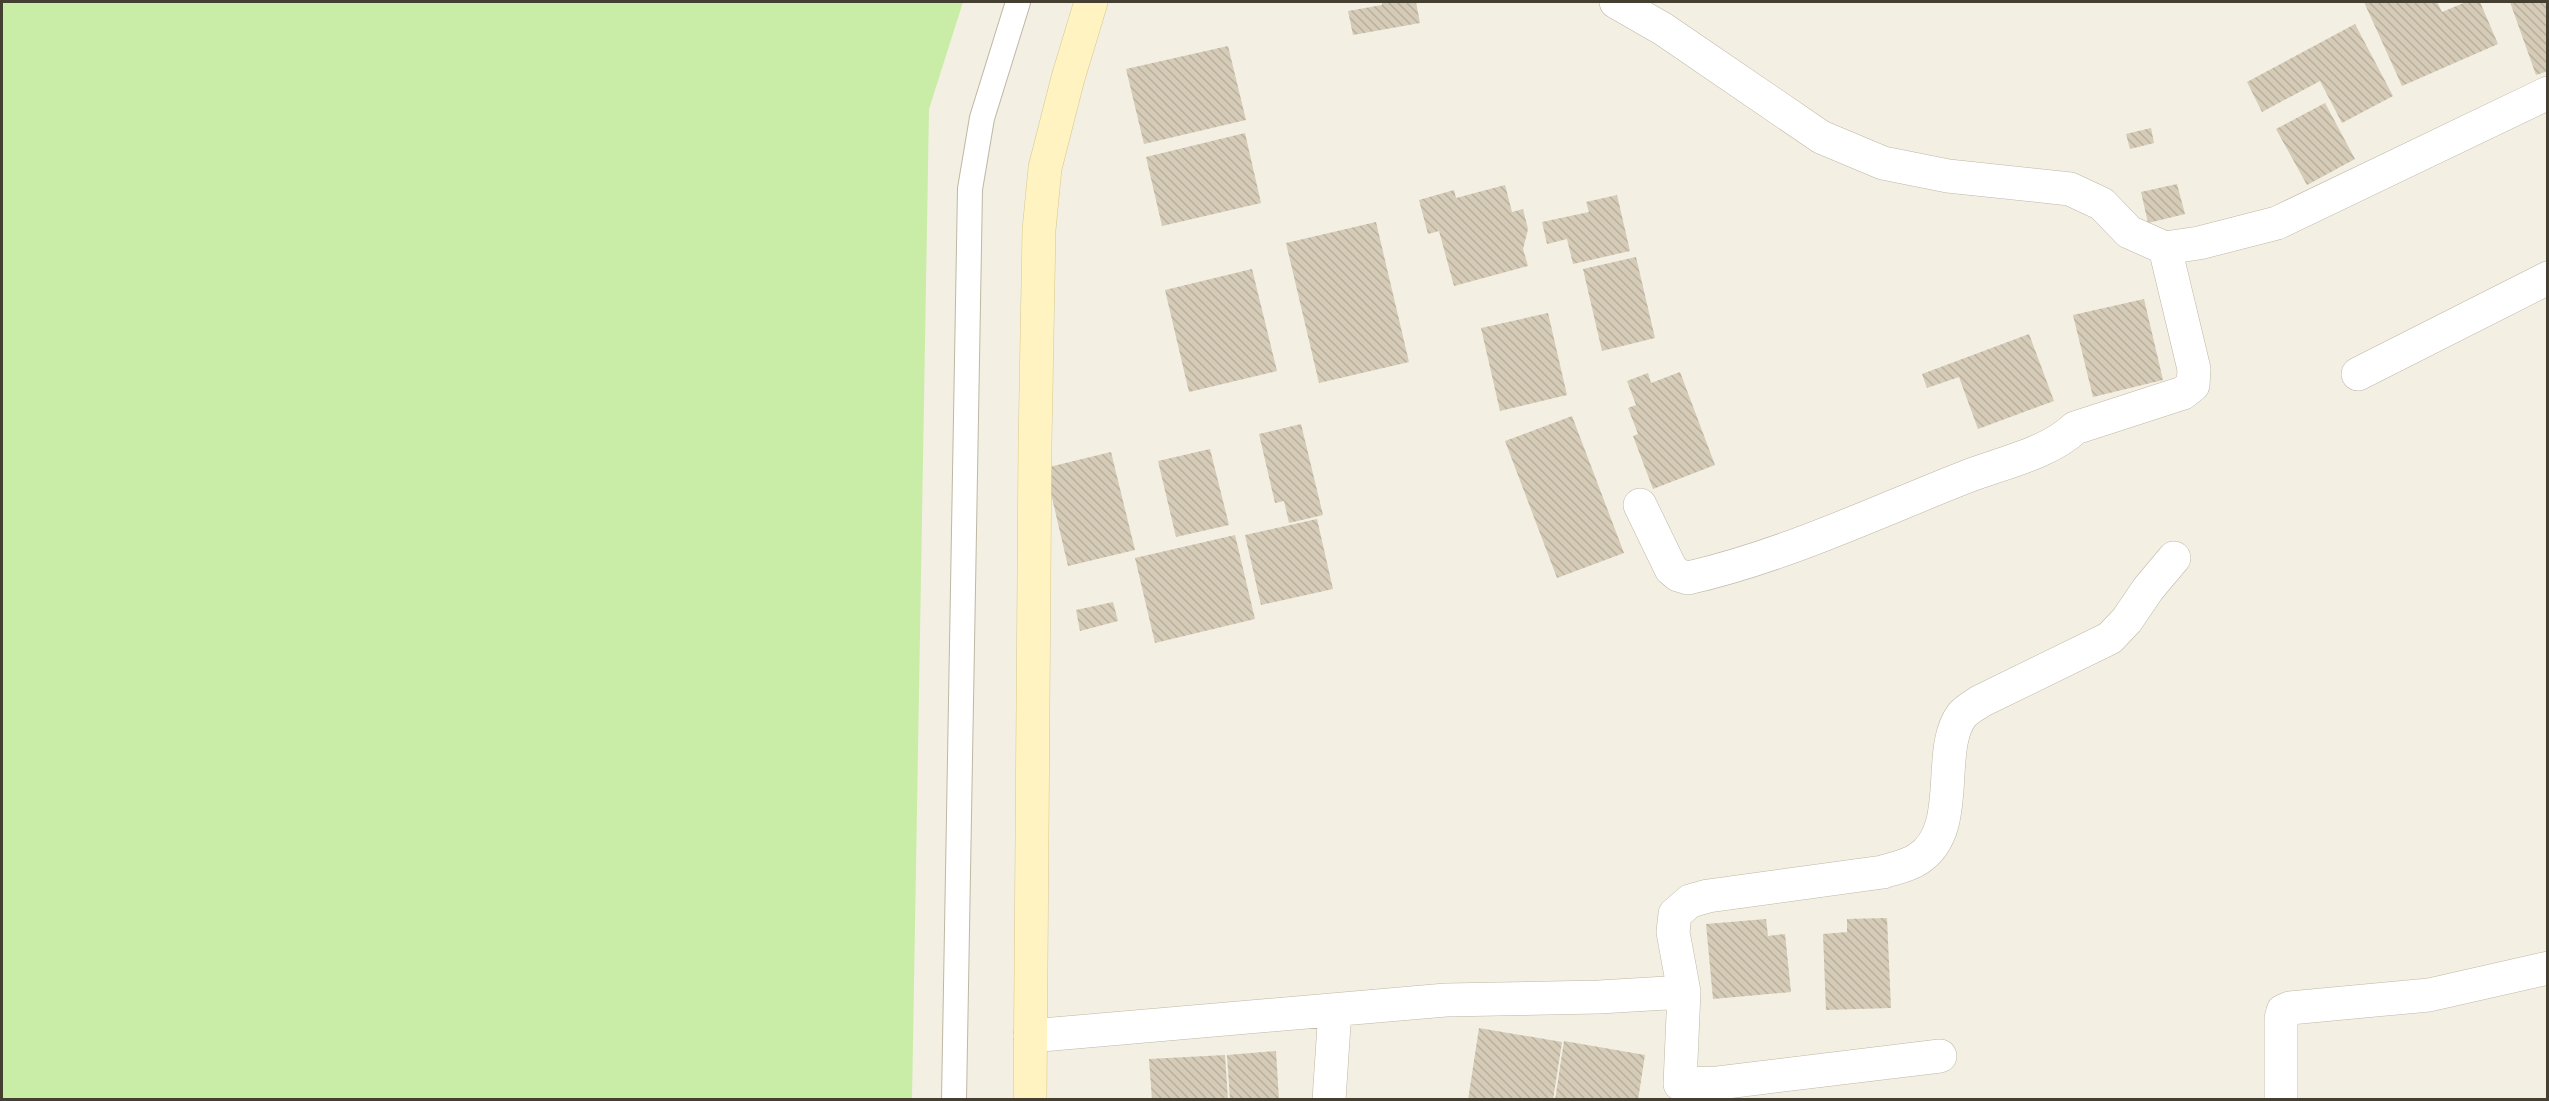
<svg xmlns="http://www.w3.org/2000/svg" width="2549" height="1101" font-family="'PT Sans',sans-serif">
  <style>
    .grass { fill: #c9eca7 }
    .building { fill: url(#building-back-hatch) }
    .lines { fill: none; stroke-linecap: round; stroke-linejoin: round }
    .service-casing { stroke: #bfb7a5; stroke-width: 26 }
    .minor-casing { stroke: #bfb7a5; stroke-width: 34 }
    .secondary-casing { stroke: #d7c88e; stroke-width: 34 }
    .service { stroke: #fff; stroke-width: 24 }
    .minor { stroke: #fff; stroke-width: 33 }
    .secondary { stroke: #fff3c1; stroke-width: 33 }
  </style>
  <defs>
    <pattern id="building-back-hatch" width="6" height="6" patternUnits="userSpaceOnUse" patternTransform="scale(1.5)"><rect width="6" height="6" fill="#d5cbb7"/><path d="M-1 5l2 2M0 0l6 6M5-1l2 2" fill="none" stroke="#b8af9e"/></pattern>
  </defs>
  <rect width="100%" height="100%" fill="#f3efe3"/>
  <path class="grass" d="M 2,2 L 963,2 L 929,109 L 912,1099 L 2,1099 Z"/>
  <path class="building" d="M 1382,2 L 1416,2 L 1420,23 L 1353,35 L 1348,11 L 1382,5 Z
    M 2364,2 L 2437,2 L 2442,12 L 2466,2 L 2480,2 L 2498,44 L 2402,86 Z
    M 2510,2 L 2548,2 L 2548,71 L 2536,75 Z
    M 2355,24 L 2393,96 L 2342,123 L 2320,81 L 2262,112 L 2247,82 Z
    M 1228,46 L 1246,120 L 1144,144 L 1126,69 Z
    M 2325,103 L 2355,159 L 2307,185 L 2276,129 Z
    M 2151,128 L 2154,143 L 2130,149 L 2126,134 Z
    M 1245,133 L 1261,203 L 1162,226 L 1146,157 Z
    M 2177,184 L 2185,214 L 2148,223 L 2141,192 Z
    M 1505,185 L 1512,212 L 1523,209 L 1528,229 L 1523,249 L 1528,266 L 1454,286 L 1439,231 L 1428,234 L 1419,200 L 1454,190 L 1456,198 Z
    M 1617,195 L 1630,251 L 1573,264 L 1567,239 L 1547,244 L 1542,222 L 1589,212 L 1586,202 Z
    M 1376,222 L 1409,362 L 1319,383 L 1286,243 Z
    M 1636,257 L 1655,338 L 1602,351 L 1583,269 Z
    M 1252,269 L 1277,371 L 1189,392 L 1165,290 Z
    M 2144,299 L 2163,380 L 2093,397 L 2073,315 Z
    M 1548,313 L 1567,395 L 1500,411 L 1481,328 Z
    M 2029,334 L 2054,401 L 1978,429 L 1959,377 L 1927,388 L 1922,374 Z
    M 1680,372 L 1715,465 L 1653,489 L 1633,436 L 1638,434 L 1628,408 L 1636,405 L 1627,381 L 1648,373 L 1651,383 Z
    M 1572,416 L 1624,553 L 1557,578 L 1505,441 Z
    M 1301,424 L 1323,515 L 1289,523 L 1284,501 L 1275,503 L 1259,434 Z
    M 1210,449 L 1229,525 L 1176,537 L 1158,461 Z
    M 1111,452 L 1135,550 L 1068,566 L 1045,468 Z
    M 1317,519 L 1333,589 L 1261,605 L 1245,535 Z
    M 1235,535 L 1255,619 L 1155,643 L 1135,558 Z
    M 1113,602 L 1118,621 L 1080,631 L 1076,610 Z
    M 1887,918 L 1891,1008 L 1826,1010 L 1823,934 L 1847,932 L 1847,919 Z
    M 1766,919 L 1768,936 L 1785,934 L 1791,992 L 1713,999 L 1706,924 Z
    M 1479,1028 L 1562,1042 L 1553,1100 L 1468,1100 Z
    M 1564,1041 L 1645,1055 L 1638,1100 L 1555,1100 Z
    M 1276,1051 L 1279,1100 L 1230,1100 L 1227,1055 Z
    M 1225,1055 L 1228,1100 L 1152,1100 L 1149,1059 Z"/>
  <g class="lines">
    <defs>
      <path id="service" d="M 954,1100 L 970,189 L 982,118 L 1018,2"/>
      <path id="minor" d="M 1616,2 L 1663,29 L 1821,137 L 1883,163 L 1948,176 L 2070,189 L 2102,204 L 2129,232 L 2165,248 L 2199,243 L 2277,223 L 2548,93
        M 2358,374 L 2548,278
        M 1640,505 L 1671,569 L 1678,575 L 1688,578 C 1784,556 1872,514 1963,478 C 1998,464 2048,454 2075,428 L 2183,393 L 2193,385 L 2194,369 L 2165,248
        M 1684,992 L 1673,932 L 1675,914 L 1690,901 L 1708,896 L 1883,872 C 1895,868 1908,866 1918,859 C 1964,830 1935,750 1962,715 C 1967,709 1975,705 1981,701 L 2110,638 L 2127,620 L 2148,589 L 2174,558
        M 1030,1036 L 1446,1000 L 1599,997 L 1684,992 L 1680,1084 L 1718,1083 L 1940,1056
        M 1329,1100 L 1335,1010
        M 2281,1100 L 2281,1019 L 2283,1011 L 2290,1008 L 2429,995 L 2548,968"/>
      <path id="secondary" d="M 1030,1100 L 1035,444 L 1039,230 L 1045,168 L 1068,78 L 1091,2"/>
    </defs>
    <use href="#service" class="service-casing"/>
    <use href="#minor" class="minor-casing"/>
    <use href="#secondary" class="secondary-casing"/>
    <use href="#service" class="service"/>
    <use href="#minor" class="minor"/>
    <use href="#secondary" class="secondary"/>
  </g>
  <rect width="2549" height="1101" fill="none" stroke="#453f32" stroke-width="6"/>
</svg>
